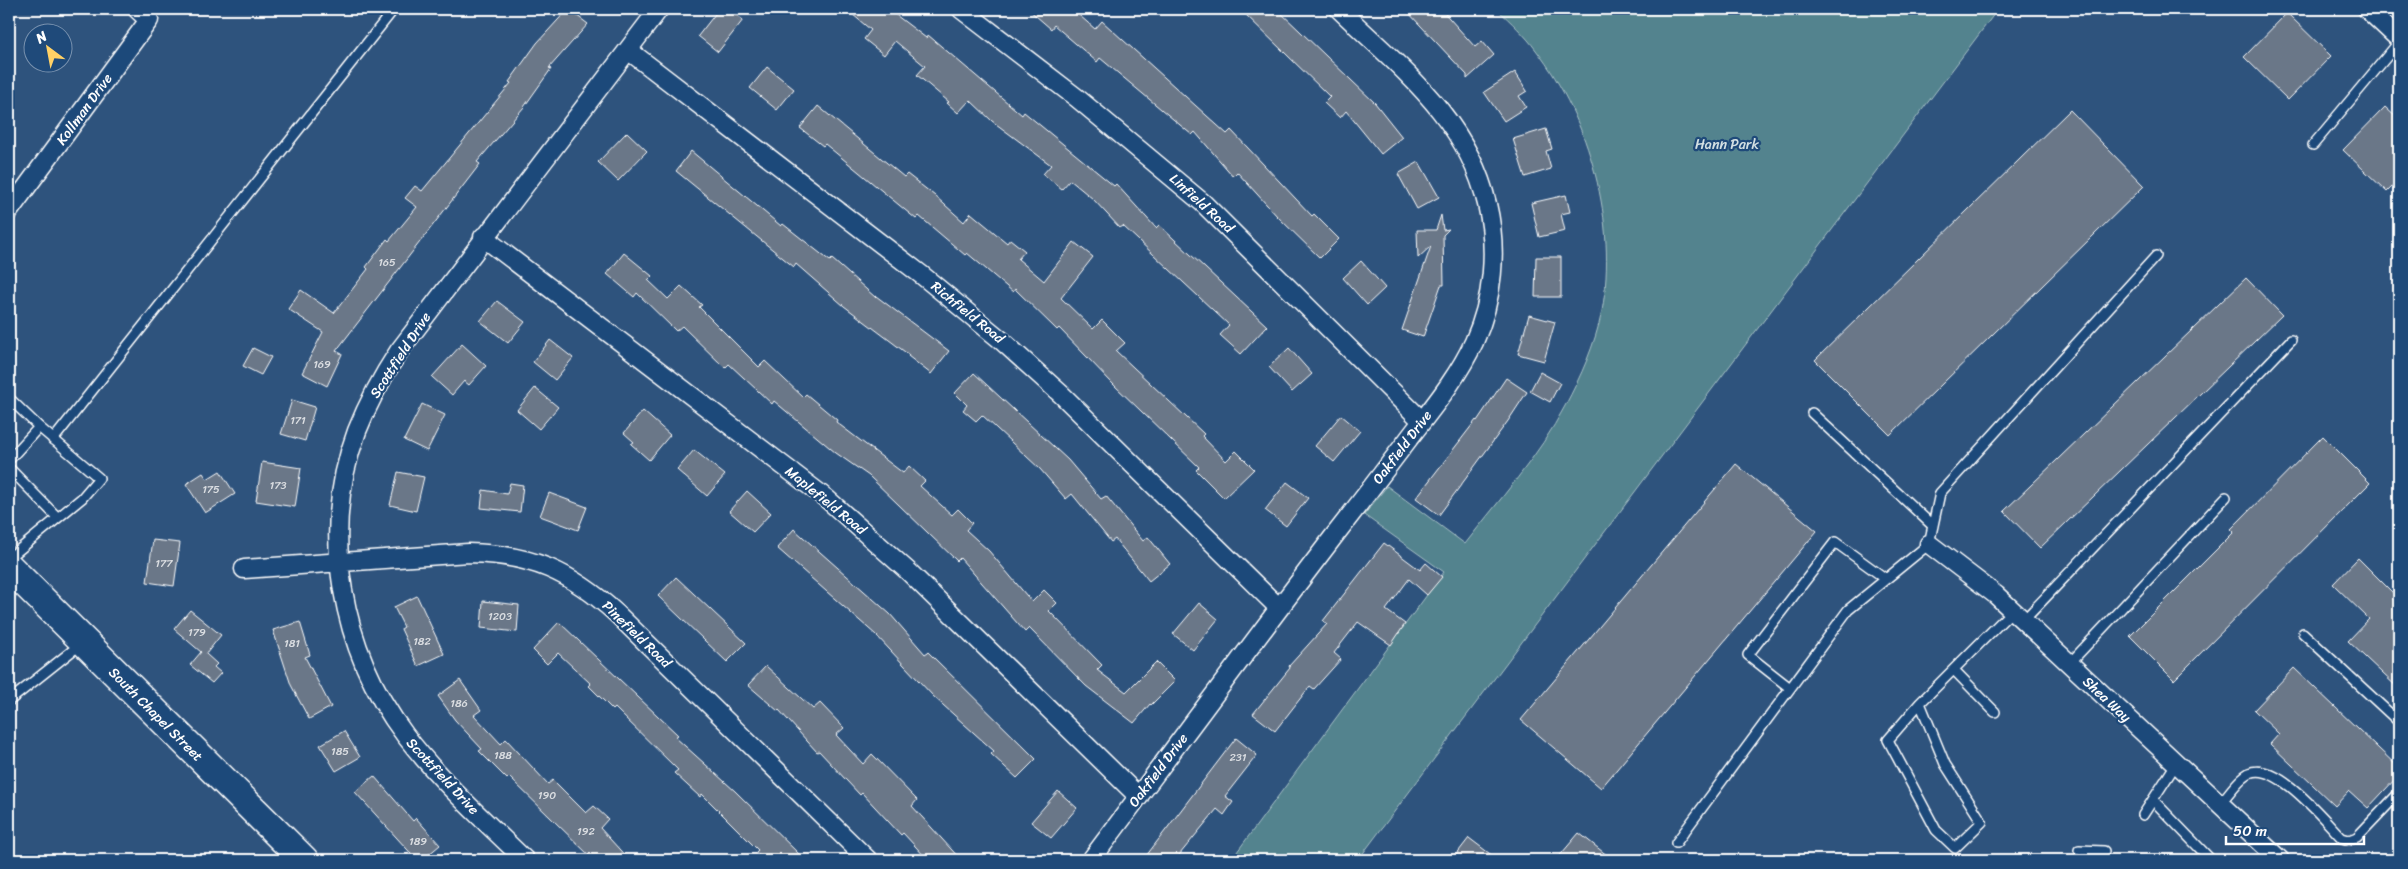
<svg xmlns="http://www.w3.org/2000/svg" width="2408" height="869" font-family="Sriracha,sans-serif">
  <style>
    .green { fill: #52838e; stroke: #a8c1c6 }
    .building { fill: #6a7788; stroke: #fff }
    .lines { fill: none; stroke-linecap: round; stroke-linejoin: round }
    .service-casing { stroke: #fff; stroke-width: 12 }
    .minor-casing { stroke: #fff; stroke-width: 21 }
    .primary-casing { stroke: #fff; stroke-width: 31 }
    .service { stroke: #1f4a7a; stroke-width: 9 }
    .minor { stroke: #1f4a7a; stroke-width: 18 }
    .primary { stroke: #1f4a7a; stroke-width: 28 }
    .labels { text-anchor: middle; stroke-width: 4.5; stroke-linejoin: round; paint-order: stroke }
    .number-label { font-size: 11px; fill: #dadde1 }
    .street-label { font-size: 14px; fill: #fff; stroke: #1f4a7a }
    .park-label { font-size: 14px; fill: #d4e0e3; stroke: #1f4a7a }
  </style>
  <rect width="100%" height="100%" fill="#2e537d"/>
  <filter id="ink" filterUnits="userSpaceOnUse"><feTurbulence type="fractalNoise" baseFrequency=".02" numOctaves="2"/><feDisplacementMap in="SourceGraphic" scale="10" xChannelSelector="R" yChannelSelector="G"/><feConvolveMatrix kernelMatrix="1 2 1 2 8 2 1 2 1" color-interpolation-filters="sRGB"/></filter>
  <g filter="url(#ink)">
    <path class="green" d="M 1497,9 L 1998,9 L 1358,860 L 1231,860 L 1444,572 L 1364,515 L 1387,486 L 1465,544 C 1499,500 1539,456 1565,406 C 1581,376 1595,345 1602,311 C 1618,224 1590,120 1536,50 C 1525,35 1511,22 1497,9 Z"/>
    <path class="building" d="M 568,9 L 588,24 L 549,68 L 551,69 L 524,107 L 477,162 L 480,164 L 336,351 L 342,354 L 327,386 L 302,373 L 323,332 L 288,309 L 301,290 L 334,313 L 368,269 L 366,267 L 387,239 L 389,241 L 417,207 L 405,198 L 415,186 L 422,191 L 511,83 L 509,82 L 537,43 Z
      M 719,9 L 728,9 L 743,20 L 718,52 L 698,36 Z
      M 846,9 L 888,9 L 926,38 L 928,35 L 1022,115 L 1024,112 L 1114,186 L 1116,184 L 1156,228 L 1159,225 L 1267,326 L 1241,354 L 1220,335 L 1229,325 L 1123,226 L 1120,228 L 1093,199 L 1070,180 L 1062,189 L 1043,174 L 1051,165 L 992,121 L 970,100 L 958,113 L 947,103 L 949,102 L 917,75 L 925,66 L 895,41 L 884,55 L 864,39 L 871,30 Z
      M 1028,9 L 1072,9 L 1095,29 L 1102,21 L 1227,134 L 1231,130 L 1312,216 L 1314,214 L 1339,239 L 1320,258 L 1277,216 L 1237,172 L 1233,176 L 1195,132 L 1192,135 L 1100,58 L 1097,62 L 1054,25 L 1051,29 Z
      M 1240,9 L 1277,9 L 1375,103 L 1402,137 L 1381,154 L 1346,111 L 1340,118 L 1324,103 L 1330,97 Z
      M 1405,9 L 1441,9 L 1475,47 L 1482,41 L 1494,55 L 1467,79 L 1467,75 Z
      M 2287,13 L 2331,56 L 2288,100 L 2244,57 Z
      M 767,67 L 794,89 L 777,110 L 750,88 Z
      M 1515,72 L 1527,91 L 1519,96 L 1526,107 L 1504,121 L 1484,92 Z
      M 818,106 L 904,177 L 907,174 L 935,196 L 964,222 L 971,213 L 1007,243 L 1010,239 L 1025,251 L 1018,259 L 1044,281 L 1074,242 L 1093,257 L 1061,298 L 1093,329 L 1102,320 L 1125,343 L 1116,351 L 1204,434 L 1202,436 L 1226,461 L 1236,451 L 1254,469 L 1224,498 L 1196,470 L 1199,467 L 1113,384 L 1059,328 L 1057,330 L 1015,289 L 1013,292 L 967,253 L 965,255 L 919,216 L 916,219 L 825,144 L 823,146 L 800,128 Z
      M 2385,107 L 2399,120 L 2399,180 L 2387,192 L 2343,150 Z
      M 2070,110 L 2144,186 L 1890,435 L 1815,360 Z
      M 1546,129 L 1552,149 L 1546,151 L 1551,169 L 1525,177 L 1513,139 Z
      M 627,132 L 647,151 L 618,181 L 598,162 Z
      M 691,151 L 781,226 L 783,224 L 830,261 L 832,259 L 875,297 L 876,296 L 949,351 L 931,374 L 908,356 L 909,355 L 844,306 L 796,264 L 794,267 L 676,171 Z
      M 1419,162 L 1439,197 L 1417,209 L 1398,174 Z
      M 1566,195 L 1570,212 L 1561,214 L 1565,231 L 1539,237 L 1531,203 Z
      M 1441,215 L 1443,230 L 1449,229 L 1443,235 L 1444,285 L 1441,285 L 1423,337 L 1402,330 L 1431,246 L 1418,258 L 1417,230 L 1436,230 Z
      M 624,253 L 652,276 L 648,280 L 668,299 L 681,286 L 702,305 L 699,307 L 759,367 L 765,361 L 803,397 L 806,394 L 837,420 L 836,422 L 903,473 L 909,466 L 925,481 L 920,486 L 952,515 L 958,509 L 972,523 L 966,530 L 989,551 L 1032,602 L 1044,590 L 1057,603 L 1049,611 L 1102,665 L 1097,670 L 1126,692 L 1156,662 L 1175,681 L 1151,705 L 1150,704 L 1134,723 L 1086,686 L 1029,628 L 1025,632 L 960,558 L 957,561 L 869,476 L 836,453 L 774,401 L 772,404 L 729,364 L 725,368 L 682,326 L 676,331 L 637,293 L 634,297 L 607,274 Z
      M 1536,257 L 1561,257 L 1561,297 L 1535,297 Z
      M 1361,261 L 1385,288 L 1367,305 L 1343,278 Z
      M 2246,278 L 2282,315 L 2040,548 L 2004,511 Z
      M 497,301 L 525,322 L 508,343 L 480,321 Z
      M 1529,315 L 1555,322 L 1544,361 L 1518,354 Z
      M 550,340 L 573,358 L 555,380 L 533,362 Z
      M 462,344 L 486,366 L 469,385 L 464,381 L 452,395 L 432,377 Z
      M 253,348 L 271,357 L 261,375 L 243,366 Z
      M 1289,348 L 1312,374 L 1292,392 L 1269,367 Z
      M 1540,372 L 1560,383 L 1550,402 L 1530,391 Z
      M 974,373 L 1068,460 L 1101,499 L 1106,496 L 1143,541 L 1148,537 L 1170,564 L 1149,581 L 1115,539 L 1111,542 L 1072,494 L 1066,499 L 1040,469 L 982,415 L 976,421 L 963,410 L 967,405 L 955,393 Z
      M 1506,378 L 1527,392 L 1508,421 L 1439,515 L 1416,498 L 1476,420 L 1477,421 Z
      M 535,388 L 558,407 L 539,429 L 517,410 Z
      M 292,400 L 315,407 L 305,441 L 281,434 Z
      M 422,404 L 445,415 L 427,451 L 404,440 Z
      M 643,411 L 670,435 L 649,460 L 631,444 L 634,442 L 624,433 Z
      M 1341,415 L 1360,431 L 1334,462 L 1315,446 Z
      M 2323,436 L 2370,483 L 2174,680 L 2130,636 L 2234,532 L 2231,529 Z
      M 694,450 L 725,475 L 707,496 L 677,470 Z
      M 262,462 L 301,468 L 295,507 L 256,501 Z
      M 1736,464 L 1817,531 L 1601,788 L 1521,720 Z
      M 220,471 L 235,494 L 205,513 L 186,484 L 203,473 L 207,479 Z
      M 398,472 L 424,477 L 416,511 L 390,505 Z
      M 1287,482 L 1308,498 L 1286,526 L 1265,510 Z
      M 510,483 L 523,485 L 520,512 L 481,508 L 483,490 L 507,494 Z
      M 747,491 L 771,513 L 753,532 L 729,511 Z
      M 549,493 L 587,507 L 578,530 L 540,516 Z
      M 794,529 L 890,614 L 925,654 L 928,652 L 1036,759 L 1017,778 L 991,754 L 994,751 L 933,696 L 876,635 L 777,548 Z
      M 153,540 L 180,543 L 174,586 L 147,582 Z
      M 1384,543 L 1420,570 L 1426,563 L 1442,577 L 1427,595 L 1409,579 L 1386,610 L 1405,624 L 1391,645 L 1358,622 L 1334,653 L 1341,659 L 1314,689 L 1310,686 L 1275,731 L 1253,714 L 1290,668 L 1289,666 L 1327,624 L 1323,621 Z
      M 2358,558 L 2399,599 L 2399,689 L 2348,641 L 2369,619 L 2333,584 Z
      M 676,577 L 746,643 L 727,662 L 658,596 Z
      M 417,596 L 444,654 L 418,666 L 401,629 L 404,627 L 394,607 Z
      M 483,601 L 519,605 L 517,632 L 481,628 Z
      M 1199,603 L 1218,619 L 1193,650 L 1173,634 Z
      M 190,610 L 221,635 L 206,654 L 217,664 L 214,667 L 221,673 L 212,683 L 190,665 L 201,652 L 174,629 Z
      M 300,622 L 310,655 L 305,657 L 331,707 L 309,719 L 291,685 L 273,630 Z
      M 559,622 L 678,735 L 675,737 L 735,791 L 805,860 L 765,860 L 756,852 L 758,850 L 702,794 L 700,797 L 674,773 L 678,770 L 615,708 L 613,710 L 589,686 L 591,684 L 558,653 L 547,664 L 533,650 Z
      M 766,666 L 813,709 L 820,703 L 844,728 L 836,735 L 863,764 L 872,754 L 917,800 L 912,806 L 961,860 L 928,860 L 903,833 L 901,835 L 862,793 L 860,795 L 819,751 L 817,752 L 779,710 L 778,711 L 748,685 Z
      M 2294,668 L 2399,768 L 2399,775 L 2368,808 L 2349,791 L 2335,806 L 2270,744 L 2279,734 L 2254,710 Z
      M 460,680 L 481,710 L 474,715 L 501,744 L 506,739 L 548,784 L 553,780 L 586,813 L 594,806 L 608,819 L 600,828 L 629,860 L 594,860 L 509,777 L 507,779 L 479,751 L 482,749 L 455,720 L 438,696 Z
      M 344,731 L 360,757 L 336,771 L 320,745 Z
      M 1236,738 L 1257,755 L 1225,796 L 1233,802 L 1224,815 L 1217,809 L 1175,860 L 1143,860 Z
      M 374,776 L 413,821 L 416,818 L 440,845 L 422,860 L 417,860 L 355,792 Z
      M 1058,791 L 1077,808 L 1051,838 L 1031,822 Z
      M 1579,833 L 1613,860 L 1556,860 Z
      M 1469,838 L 1498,860 L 1452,860 Z"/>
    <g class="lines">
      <defs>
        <path id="service" d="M 2313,145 L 2399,42
          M 9,398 L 39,427 L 99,478 L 82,498 L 9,558
          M 1812,413 L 1933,526
          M 53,440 L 394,9
          M 9,460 L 39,427
          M 9,468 L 57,517
          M 2023,621 L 2291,340
          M 2303,633 L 2399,722
          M 2069,664 L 2226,497
          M 1954,670 L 1995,712
          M 1790,688 L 1748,655 L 1835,542 L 1886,579
          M 9,701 L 82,643
          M 1920,703 L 1945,764 L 1982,822 L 1955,848 L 1936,830 L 1888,740 L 1920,703 L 2012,611
          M 2153,800 L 2211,860
          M 2220,804 C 2228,795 2238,779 2249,773 C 2276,760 2324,820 2342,838 L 2349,840 L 2357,837 L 2399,793
          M 2143,815 L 2176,764
          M 1676,843 L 1848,610 L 1929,544 L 1940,493 L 2156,256
          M 2079,850 L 2104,851"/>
        <path id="minor" d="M 961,9 L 1077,98 L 1203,203 L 1422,421
          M 2367,9 L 2399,39
          M 628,50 L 923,276 L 1001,340 L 1062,395 L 1279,608
          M 9,211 L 149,20 L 137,9
          M 483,237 L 827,499 L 909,572 L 1139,797
          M 1929,544 L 1996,595 L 2280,860
          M 244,569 L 468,553 C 531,554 571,572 617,614 L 868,860
          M 525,860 C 484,820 440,781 405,735 C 341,650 319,532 357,431 C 368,403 382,377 399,351 L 659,9
          M 1091,860 C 1172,752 1252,643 1334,536 C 1360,503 1385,470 1410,437 C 1433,407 1458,377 1474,342 C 1493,300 1498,250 1487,204 C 1467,118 1400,68 1339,9"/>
        <path id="primary" d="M 9,567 L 304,860"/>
      </defs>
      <use href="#service" class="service-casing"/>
      <use href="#minor" class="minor-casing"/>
      <use href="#primary" class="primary-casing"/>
      <use href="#service" class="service"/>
      <use href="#minor" class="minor"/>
      <use href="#primary" class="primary"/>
    </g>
  </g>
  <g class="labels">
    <g class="number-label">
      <text x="387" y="266">165</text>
      <text x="322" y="368">169</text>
      <text x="298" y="424">171</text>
      <text x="278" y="489">173</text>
      <text x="211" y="493">175</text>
      <text x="164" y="567">177</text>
      <text x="500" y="620">1203</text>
      <text x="197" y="636">179</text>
      <text x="422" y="645">182</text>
      <text x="292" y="647">181</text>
      <text x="459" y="707">186</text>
      <text x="340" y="755">185</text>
      <text x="503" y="759">188</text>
      <text x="1238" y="761">231</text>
      <text x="547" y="799">190</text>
      <text x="586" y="835">192</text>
      <text x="418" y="845">189</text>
    </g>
    <g class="street-label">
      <text transform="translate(84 109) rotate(-54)" y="5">Kollman Drive</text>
      <text transform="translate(1202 203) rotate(42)" y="5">Linfield Road</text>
      <text transform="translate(968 312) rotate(39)" y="5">Richfield Road</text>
      <text transform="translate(400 355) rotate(-57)" y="5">Scottfield Drive</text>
      <text transform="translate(1402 447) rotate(-53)" y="5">Oakfield Drive</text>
      <text transform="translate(826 500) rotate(39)" y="5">Maplefield Road</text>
      <text transform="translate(637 634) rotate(44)" y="5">Pinefield Road</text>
      <text transform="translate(2107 699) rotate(43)" y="5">Shea Way</text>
      <text transform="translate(156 714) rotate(45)" y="5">South Chapel Street</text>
      <text transform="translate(1158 770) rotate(-53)" y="5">Oakfield Drive</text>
      <text transform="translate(443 776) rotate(47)" y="5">Scottfield Drive</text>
    </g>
    <g class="park-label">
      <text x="1727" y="149">Hann Park</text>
    </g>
  </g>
  <rect width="2408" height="869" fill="none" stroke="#1f4a7a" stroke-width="30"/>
  <rect x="15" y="15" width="2378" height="839" fill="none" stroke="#fff" stroke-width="2" filter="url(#ink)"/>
  <g transform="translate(48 48) rotate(328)"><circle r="24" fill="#1f4a7a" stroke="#7992af"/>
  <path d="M0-4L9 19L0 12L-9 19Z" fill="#ffd166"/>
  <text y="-8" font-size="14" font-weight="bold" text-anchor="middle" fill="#ffffff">N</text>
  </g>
  <path d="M2226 836v8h138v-8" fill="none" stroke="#ffffff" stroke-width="2.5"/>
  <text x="2233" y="836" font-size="15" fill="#ffffff" stroke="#1f4a7a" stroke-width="4" paint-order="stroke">50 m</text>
</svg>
